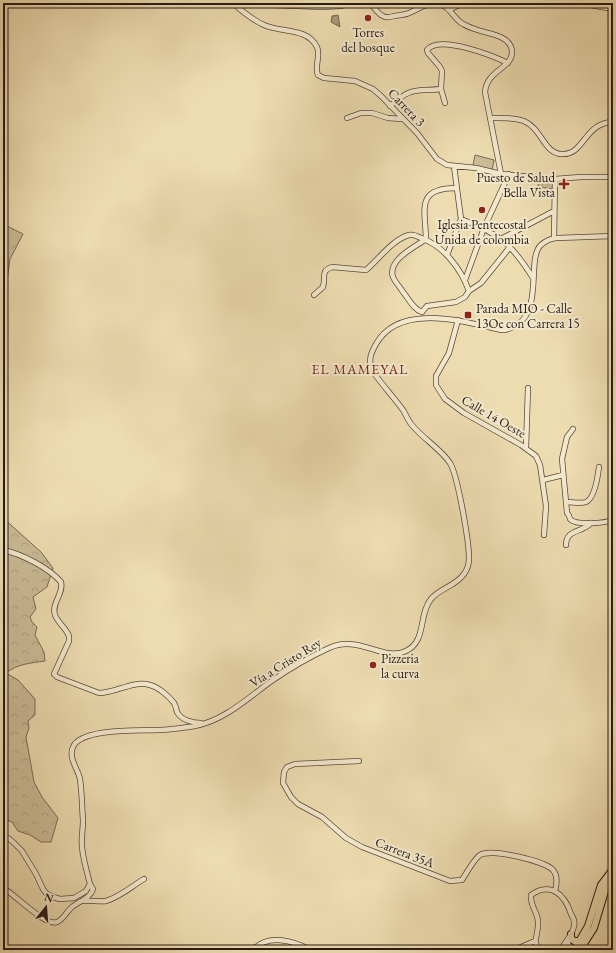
<svg xmlns="http://www.w3.org/2000/svg" width="616" height="953" font-family="'EB Garamond',serif">
  <style>
    .grass { fill: #cbbb96; stroke: #786a56 }
    .forest { fill: url(#forest-crowns); stroke: #786a56 }
    .water { fill: url(#water-waves); stroke: #756752 }
    .lines { fill: none; stroke-linecap: round; stroke-linejoin: round }
    .minor-casing { stroke: #584a3c; stroke-width: 6 }
    .major-casing { stroke: #261a15; stroke-width: 8 }
    .minor { stroke: #f3e8cc; stroke-width: 4.5 }
    .major { stroke: #eddcb0; stroke-width: 6 }
    .poi-dot { fill: #8f2418; stroke: #f3e8cc; stroke-width: 1.5 }
    .labels { text-anchor: middle; stroke-width: 4; stroke-linejoin: round; paint-order: stroke }
    .poi-label { font-size: 13px; fill: #261a15; stroke: #f3e8cc }
    .street-label { font-size: 13px; fill: #261a15; stroke: #f3e8cc }
    .neighbourhood-label { font-size: 14px; letter-spacing: 1px; fill: #7a1f14; stroke: #f3e8cc }
  </style>
  <defs>
    <pattern id="forest-crowns" width="20" height="18" patternUnits="userSpaceOnUse"><rect width="20" height="18" fill="#cbbb96"/><path d="M2 6a3 3 0 1 1 6 0M12 15a3 3 0 1 1 6 0" fill="none" stroke="#aea080"/></pattern>
    <pattern id="water-waves" width="16" height="10" patternUnits="userSpaceOnUse"><rect width="16" height="10" fill="#a99a7b"/><path d="M0 5q4-4 8 0t8 0" fill="none" stroke="#897d64"/></pattern>
  </defs>
  <rect width="100%" height="100%" fill="#eddcb0"/>
  <filter id="stains"><feTurbulence type="fractalNoise" baseFrequency=".005" numOctaves="4"/><feColorMatrix values="0 0 0 0 .2 0 0 0 0 .09 0 0 0 0 .02 0 0 0 .5 -.17"/></filter>
  <radialGradient id="worn" r=".72"><stop offset=".6" stop-color="#630" stop-opacity="0"/><stop offset="1" stop-color="#630" stop-opacity=".3"/></radialGradient>
  <path class="grass" d="M 475,155 L 494,160 L 492,171 L 473,165 Z"/>
  <path class="forest" d="M 221,3 L 349,3 L 341,6 Z
    M 539,178 L 554,180 L 553,189 L 538,187 Z
    M 3,224 L 23,234 L 10,259 L 3,310 Z
    M 3,518 L 41,552 L 53,568 L 47,587 L 33,597 L 36,609 L 30,617 L 32,622 L 37,627 L 35,635 L 44,652 L 45,661 C 31,663 17,664 6,673 L 18,680 L 35,699 L 35,715 L 28,721 L 29,728 L 26,737 L 34,782 L 42,797 L 58,818 L 51,842 L 41,842 L 30,835 L 18,831 L 12,822 L 7,820 L 5,826 L 3,825 Z"/>
  <path class="water" d="M 338,15 L 340,27 L 331,22 L 332,16 Z"/>
  <g class="lines">
    <defs>
      <path id="minor" d="M 221,3 L 323,7 L 341,6 L 349,3
        M 370,3 C 374,7 378,14 383,16 C 386,18 391,17 394,16 C 399,15 405,15 409,13 C 419,9 427,2 438,4 C 449,5 454,19 463,24 C 467,26 471,28 475,29 C 486,34 510,34 512,51 C 513,69 487,69 485,92 L 501,174
        M 579,3 L 613,9
        M 234,4 C 243,12 253,20 264,25 C 281,33 307,27 317,47 C 321,56 314,66 318,75 L 324,78 L 355,81 L 373,89 L 381,96 L 417,133 L 437,159 L 447,165 L 476,168 L 501,174 L 555,179 L 581,177 L 613,177
        M 449,10 L 463,3
        M 445,103 L 441,89 L 442,71 L 440,67 L 428,53 L 427,50 C 439,34 493,56 508,63
        M 390,106 C 413,86 414,92 441,89
        M 347,118 L 361,113 L 372,113 L 388,118 L 402,119
        M 490,118 C 501,118 513,117 524,121 C 542,129 544,153 561,154 C 585,156 583,123 613,122
        M 461,219 C 498,233 512,244 533,278
        M 554,238 L 555,179
        M 426,239 C 425,208 416,188 457,188
        M 501,239 L 554,211
        M 447,255 L 461,219 L 454,166
        M 465,280 L 484,228 L 509,174
        M 314,295 L 323,287 C 326,277 320,271 332,267 L 366,270 C 378,260 393,239 409,235 C 413,234 417,236 421,238 C 444,246 461,269 469,291
        M 422,312 L 427,306 L 456,302 L 465,297 L 469,291 L 481,283 L 510,247
        M 422,312 C 413,309 409,299 403,292 C 400,287 395,282 393,277 C 387,260 415,247 426,239
        M 458,320 L 449,353 L 436,376 L 436,385 L 445,399 L 464,413 L 521,445 L 536,456 L 540,465 L 546,506 L 544,535
        M 573,429 L 567,437 L 562,459 L 567,513 C 568,513 570,518 570,519 C 576,526 605,523 613,520
        M 526,448 L 528,388
        M 543,480 L 563,475
        M 567,502 C 573,502 581,504 586,502 C 595,498 598,475 599,467
        M 566,545 C 566,529 582,533 591,523
        M 3,550 C 22,554 49,568 61,582 C 64,594 51,603 55,615 C 58,623 66,628 69,636 L 69,641 L 54,674 L 57,677 L 99,693 C 116,693 133,680 150,685 C 158,687 169,696 174,703 C 176,706 176,709 177,712 C 181,720 193,723 201,723
        M 359,761 L 295,764 L 287,767 L 284,772 L 283,783 L 291,797 L 298,804 L 322,817 L 346,838 L 362,847 L 450,881 L 462,880 C 466,874 474,859 480,855 C 491,848 545,861 553,870 C 558,876 557,884 555,891
        M 3,834 L 13,842 L 22,851 L 36,874 L 43,889 L 46,893 L 53,897 L 60,899 L 74,898 L 86,891 L 90,884 C 87,872 83,859 82,847 C 81,838 83,830 83,821 C 82,807 82,793 80,779 C 78,769 68,758 73,747 C 81,728 139,731 157,730 C 169,730 182,728 195,726 C 223,721 247,699 270,682 C 289,669 309,657 329,648 C 358,634 384,662 406,651 C 427,641 418,615 431,599 C 440,588 456,586 464,574 C 467,570 469,563 469,558 C 469,542 458,476 450,463 C 440,448 423,439 411,424 C 408,420 406,415 403,410 C 393,396 381,384 372,370 C 368,360 371,353 376,344 C 399,303 461,321 497,329 C 505,331 510,329 517,325 C 537,312 532,279 535,259 C 536,254 537,248 541,245 C 545,241 552,238 557,238 L 613,236
        M 3,888 C 15,894 45,927 57,922 C 64,919 67,911 72,907 C 79,901 90,899 93,889 L 90,884
        M 84,901 C 91,900 100,902 106,901 C 120,897 132,886 144,879
        M 569,938 L 568,944 L 571,950
        M 253,950 C 268,933 294,941 311,950
        M 514,950 L 535,941
        M 539,950 C 532,942 539,932 538,922 C 538,912 530,907 531,895 C 551,881 565,895 571,914 C 573,917 575,922 574,926 C 573,934 565,943 560,950
        M 612,950 L 613,949"/>
      <path id="major" d="M 571,934 L 571,938 L 574,941 L 580,941
        M 574,950 L 588,926 L 601,885 L 613,869
        M 580,950 L 594,928 L 606,888 L 613,877"/>
    </defs>
    <use href="#minor" class="minor-casing"/>
    <use href="#major" class="major-casing"/>
    <use href="#minor" class="minor"/>
    <use href="#major" class="major"/>
  </g>
  <g class="poi-dot">
    <circle cx="368" cy="18" r="4"/>
    <path d="M562 178h4v4h4v4h-4v4h-4v-4h-4v-4h4z"/>
    <circle cx="482" cy="210" r="4"/>
    <rect x="464" y="311" width="8" height="8" rx="2"/>
    <circle cx="373" cy="665" r="4"/>
  </g>
  <g class="labels">
    <g class="poi-label">
      <text x="368" y="37">Torres<tspan x="368" dy="15">del bosque</tspan></text>
      <text x="555" y="182" text-anchor="end">Puesto de Salud<tspan x="555" dy="15">Bella Vista</tspan></text>
      <text x="482" y="229">Iglesia Pentecostal<tspan x="482" dy="15">Unida de colombia</tspan></text>
      <text x="476" y="313" text-anchor="start">Parada MIO - Calle<tspan x="476" dy="15">13Oe con Carrera 15</tspan></text>
      <text x="381" y="663" text-anchor="start">Pizzeria<tspan x="381" dy="15">la curva</tspan></text>
    </g>
    <g class="street-label">
      <text transform="translate(407 107) rotate(46)" y="5">Carrera 3</text>
      <text transform="translate(494 416) rotate(30)" y="5">Calle 14 Oeste</text>
      <text transform="translate(285 662) rotate(-32)" y="5">Vía a Cristo Rey</text>
      <text transform="translate(405 852) rotate(21)" y="5">Carrera 35A</text>
    </g>
    <g class="neighbourhood-label">
      <text x="360" y="374">EL MAMEYAL</text>
    </g>
  </g>
  <rect width="616" height="953" fill="none" stroke="#eddcb0" stroke-width="16"/>
  <rect x="4" y="4" width="608" height="945" fill="none" stroke="#261a15" stroke-width="2"/>
  <rect x="8" y="8" width="600" height="937" fill="none" stroke="#261a15"/>
  <g transform="translate(46 907) rotate(17)" stroke="#f3e8cc" stroke-width="3" paint-order="stroke">
  <path d="M0-3L7 15L0 10L-7 15Z" fill="#261a15"/>
  <text y="-6" font-size="11" font-weight="bold" text-anchor="middle" fill="#261a15">N</text>
  </g>
  <rect width="100%" height="100%" filter="url(#stains)"/>
  <rect width="100%" height="100%" fill="url(#worn)"/>
</svg>
